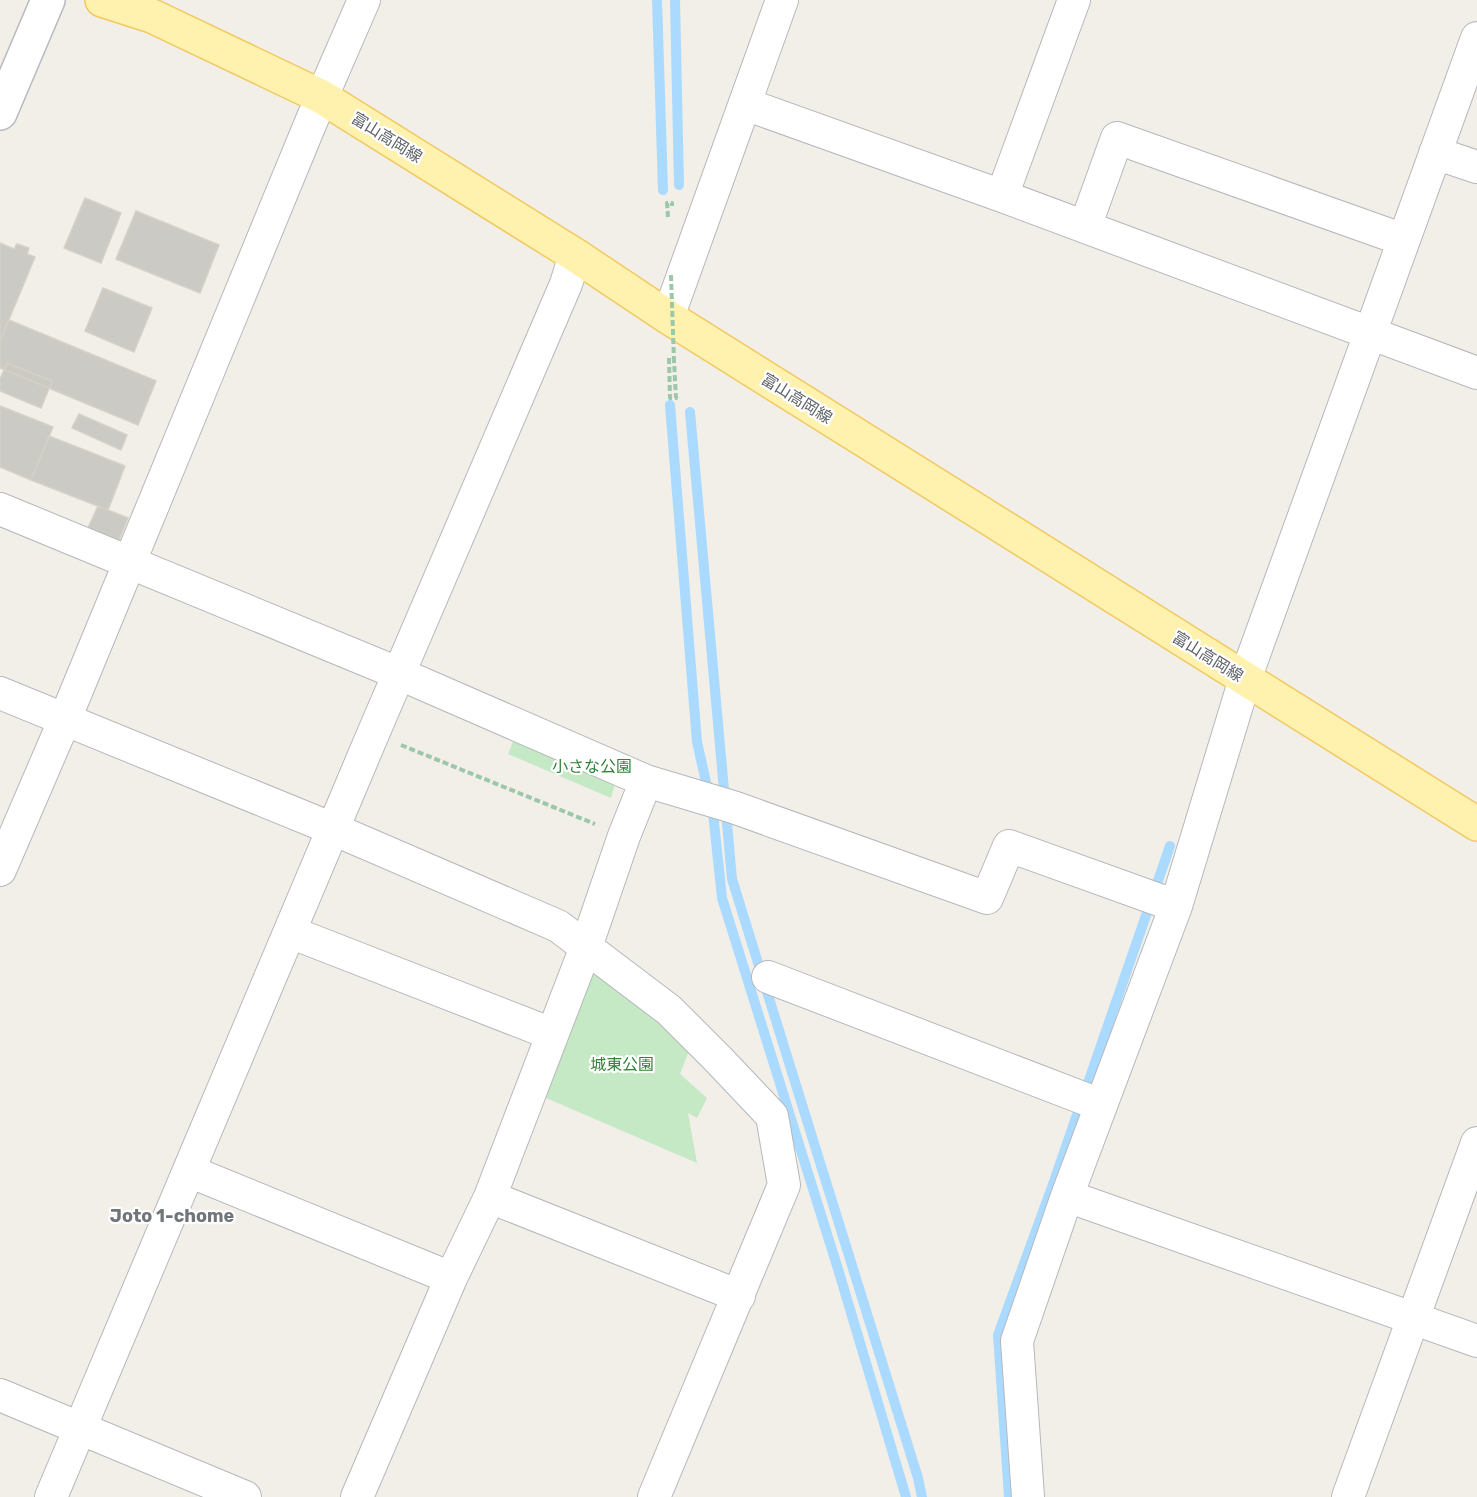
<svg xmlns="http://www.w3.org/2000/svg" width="1477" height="1497" font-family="Rubik,'Noto Sans JP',sans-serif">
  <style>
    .green { fill: #c5e8c5 }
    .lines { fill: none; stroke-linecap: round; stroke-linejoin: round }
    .stream { stroke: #aadaff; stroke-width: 10 }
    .building { fill: #cccac5; stroke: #d6d1c6; stroke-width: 1.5 }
    .street-casing { stroke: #b5b8bc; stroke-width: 34 }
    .secondary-casing { stroke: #b6babf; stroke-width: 36 }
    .primary-casing { stroke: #f2c960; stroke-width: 36 }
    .path { stroke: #9cc7a9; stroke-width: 4; stroke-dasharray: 6 3; stroke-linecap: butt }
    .street { stroke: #fff; stroke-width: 32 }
    .secondary { stroke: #fff; stroke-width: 33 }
    .primary { stroke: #fff2af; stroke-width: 33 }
    .path-bridge { stroke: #9cc7a9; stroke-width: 4; stroke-dasharray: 6 3; stroke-linecap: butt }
    .labels { text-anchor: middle; stroke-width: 4.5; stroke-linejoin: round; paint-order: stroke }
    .street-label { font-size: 16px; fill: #5f6368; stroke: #fff }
    .park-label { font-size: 16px; fill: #348238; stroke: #fff }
    .neighbourhood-label { font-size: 18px; font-weight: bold; fill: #70757a; stroke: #fff }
  </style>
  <rect width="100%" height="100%" fill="#f1efe8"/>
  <path class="green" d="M 524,714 L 623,756 L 611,798 L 508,754 Z
    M 601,948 L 701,1020 L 680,1074 L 707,1098 L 697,1118 L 688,1113 L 697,1163 L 546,1098 Z"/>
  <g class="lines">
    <path class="stream" d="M 657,0 L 663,190
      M 675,0 L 679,185
      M 670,405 L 697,742 L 713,813 L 722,898 L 838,1269 L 906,1497
      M 690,412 L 732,879 L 918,1478 L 922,1497
      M 1009,1497 L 998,1335 L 1052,1187 L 1170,846"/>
  </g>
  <path class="building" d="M 85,198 L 121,213 L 101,263 L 64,248 Z
    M 136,211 L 219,245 L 200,293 L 116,259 Z
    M 0,243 L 14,249 L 17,244 L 29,248 L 27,254 L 35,257 L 0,341 Z
    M 103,288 L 152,308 L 134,352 L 85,331 Z
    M 9,320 L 156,381 L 138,425 L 0,368 L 0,341 Z
    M 7,363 L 52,381 L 41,408 L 0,391 L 0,379 Z
    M 0,406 L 53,427 L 31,480 L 0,467 Z
    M 79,414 L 127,435 L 121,450 L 72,428 Z
    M 49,436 L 125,466 L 108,510 L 31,480 Z
    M 98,506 L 128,518 L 119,540 L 88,528 Z"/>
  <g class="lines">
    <defs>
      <path id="street" d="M 745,104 L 1002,196 L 1477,373
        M 1435,153 L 1477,167
        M 1002,196 L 1074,0
        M 1085,227 L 1117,138 L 1404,240
        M 668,317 L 782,0
        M 0,509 L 400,674 L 646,781 L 733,807 L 987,898 L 1009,846 L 1176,906
        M 0,693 L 333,829 L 558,926 L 669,1010 L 718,1059 L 772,1116 L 784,1185 L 654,1497
        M 0,870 L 65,719 L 311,122 L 364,0
        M 290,932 L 552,1034
        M 768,977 L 1101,1105
        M 189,1171 L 451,1278
        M 1067,1196 L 1477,1341
        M 490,1197 L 739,1296
        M 0,1395 L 245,1497
        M 51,1497 L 373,734 L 566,284 L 575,255
        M 357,1497 L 451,1278 L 490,1197 L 586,947 L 624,836 L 646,781
        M 1028,1497 L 1017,1341 L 1067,1196 L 1176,906 L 1245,679 L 1477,38
        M 1348,1497 L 1477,1143"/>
      <path id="secondary" d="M 0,113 L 48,0"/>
      <path id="primary" d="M 102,0 L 152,16 L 322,97 L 575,255 L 668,317 L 1477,824"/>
    </defs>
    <use href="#street" class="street-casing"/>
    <use href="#secondary" class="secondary-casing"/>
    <use href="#primary" class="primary-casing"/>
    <path class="path" d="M 668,217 L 667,203 L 672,203 L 672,206
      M 669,358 L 670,398 L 676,398 L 674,361
      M 401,745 L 595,824"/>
    <use href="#street" class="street"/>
    <use href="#secondary" class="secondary"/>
    <use href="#primary" class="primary"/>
    <path class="path-bridge" d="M 671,275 L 674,361"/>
  </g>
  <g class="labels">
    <g class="street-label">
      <text transform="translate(387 137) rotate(32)" y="6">富山高岡線</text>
      <text transform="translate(797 398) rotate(32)" y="6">富山高岡線</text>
      <text transform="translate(1208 656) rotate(32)" y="6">富山高岡線</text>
    </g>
    <g class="park-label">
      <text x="592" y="772">小さな公園</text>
      <text x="622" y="1070">城東公園</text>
    </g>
    <g class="neighbourhood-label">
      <text x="172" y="1222">Joto 1-chome</text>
    </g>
  </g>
</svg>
